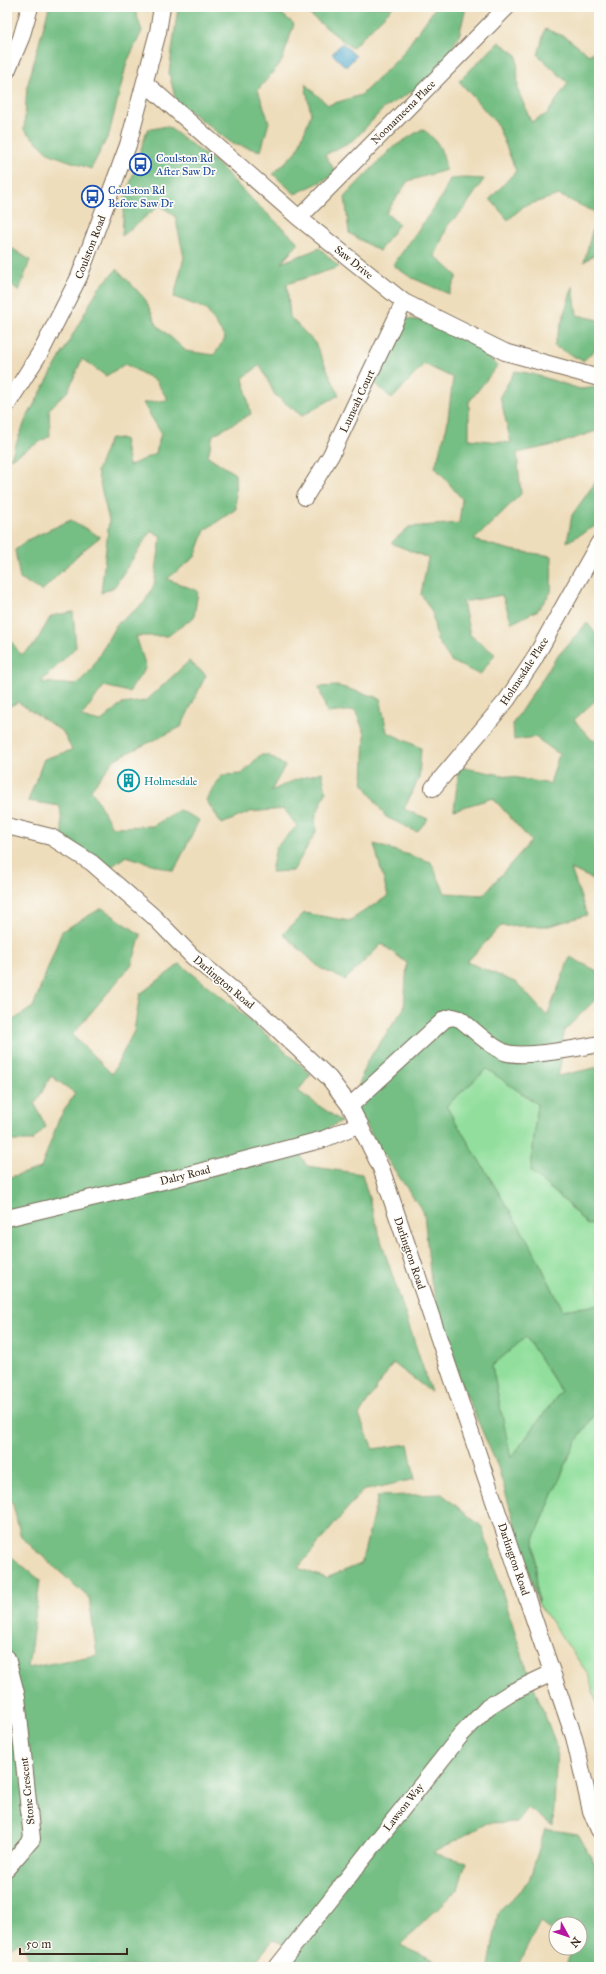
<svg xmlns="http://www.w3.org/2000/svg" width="606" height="1974" font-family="'IM FELL Great Primer',serif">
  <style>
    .green { fill: #92df9d; stroke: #66845e }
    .forest { fill: #75be84; stroke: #587451; fill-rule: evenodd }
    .water { fill: #4da7cb; stroke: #446874 }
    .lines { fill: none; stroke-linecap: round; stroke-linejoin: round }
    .minor-casing { stroke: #7a6955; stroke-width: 18 }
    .minor { stroke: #fff; stroke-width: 16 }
    .labels { text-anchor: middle; stroke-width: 3.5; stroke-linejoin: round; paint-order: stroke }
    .street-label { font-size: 11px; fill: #3b2a1e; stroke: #fdfcf7 }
    .transit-label { font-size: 11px; fill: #164399; stroke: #fdfcf7; text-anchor: start }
    .culture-label { font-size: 11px; fill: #0d838f; stroke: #fdfcf7; text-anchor: start }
  </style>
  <rect width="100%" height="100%" fill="#fdfcf7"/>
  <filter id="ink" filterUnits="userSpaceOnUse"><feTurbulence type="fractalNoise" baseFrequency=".025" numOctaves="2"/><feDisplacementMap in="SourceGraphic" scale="8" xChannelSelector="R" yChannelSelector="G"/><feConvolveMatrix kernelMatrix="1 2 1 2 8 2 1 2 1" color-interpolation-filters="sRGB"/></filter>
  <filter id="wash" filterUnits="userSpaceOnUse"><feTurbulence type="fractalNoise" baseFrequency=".012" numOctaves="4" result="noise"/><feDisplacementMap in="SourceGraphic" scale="16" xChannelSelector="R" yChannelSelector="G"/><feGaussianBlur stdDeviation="0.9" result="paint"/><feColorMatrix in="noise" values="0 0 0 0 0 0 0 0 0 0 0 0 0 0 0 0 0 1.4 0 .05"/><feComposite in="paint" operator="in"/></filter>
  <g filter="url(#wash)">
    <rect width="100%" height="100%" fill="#edb"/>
    <path class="green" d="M 487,1069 L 537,1104 L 531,1172 L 566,1202 L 587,1225 L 599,1220 L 599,1305 L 563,1310 L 531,1246 L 446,1106 Z
      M 526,1336 L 561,1391 L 510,1459 L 492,1366 Z
      M 594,1415 L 599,1418 L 599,1555 L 596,1565 L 599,1569 L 599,1711 L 588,1674 L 538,1603 L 534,1539 L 574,1445 Z"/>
    <path class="forest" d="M 49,7 L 134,7 L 142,31 L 127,62 L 109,134 L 91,169 L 50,154 L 24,130 L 27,87 Z
      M 178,7 L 273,7 L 294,24 L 282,61 L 258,90 L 269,122 L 261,151 L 233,144 L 176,101 L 169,73 Z
      M 300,7 L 393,7 L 352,48 Z
      M 436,7 L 466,7 L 459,36 L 434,78 L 383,109 L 355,139 L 325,155 L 337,174 L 295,194 L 273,174 L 297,151 L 311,114 L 305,84 L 328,105 L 361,95 L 399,58 Z
      M 545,29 L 566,37 L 589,55 L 599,48 L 599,251 L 584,262 L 597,213 L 559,195 L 524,206 L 508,220 L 490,199 L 516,171 L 497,124 L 459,81 L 499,42 L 517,55 L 518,90 L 531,122 L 547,114 L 568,83 L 538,55 Z
      M 167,126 L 219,165 L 247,195 L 299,243 L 281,263 L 320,248 L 339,267 L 287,284 L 290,317 L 315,343 L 339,395 L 302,416 L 275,395 L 260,365 L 243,378 L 251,414 L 213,435 L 208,456 L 235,474 L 236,509 L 205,530 L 195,557 L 167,579 L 198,591 L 194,617 L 168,636 L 136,636 L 146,667 L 129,692 L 104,686 L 81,717 L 100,722 L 122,704 L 146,701 L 189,661 L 206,675 L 181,727 L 115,759 L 91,789 L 112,827 L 153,826 L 179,810 L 199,820 L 174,871 L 126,856 L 111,867 L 63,836 L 60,806 L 28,801 L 44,759 L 72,750 L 63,732 L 18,702 L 7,708 L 7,642 L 11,641 L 21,655 L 35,644 L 51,616 L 73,612 L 76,647 L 41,682 L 76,685 L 91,670 L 116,625 L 144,603 L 154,585 L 161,536 L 151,531 L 114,587 L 101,593 L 109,521 L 97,471 L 110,438 L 124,439 L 129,466 L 156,453 L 161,433 L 143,403 L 168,400 L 156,381 L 125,364 L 106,376 L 82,359 L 68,391 L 49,409 L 50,436 L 10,459 L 26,419 L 98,289 L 117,269 L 145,299 L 157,325 L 186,351 L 214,355 L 225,338 L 206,309 L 174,297 L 184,257 L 175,216 L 160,205 L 122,236 L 124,203 L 147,130 Z
      M 422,129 C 439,140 443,151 446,170 L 408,181 L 386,213 L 399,224 L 379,251 L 349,233 L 345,196 L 392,148 Z
      M 464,178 L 484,179 L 464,209 L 448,225 L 435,256 L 457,276 L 449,294 L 410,277 L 393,265 L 441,198 L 450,179 Z
      M 7,245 L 30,260 L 19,291 L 7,281 Z
      M 573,286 L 577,315 L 599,320 L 599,346 L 583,361 L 554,346 Z
      M 402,318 L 430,322 L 475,342 L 497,366 L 469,402 L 469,439 L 511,443 L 500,396 L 515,371 L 533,374 L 580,389 L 599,387 L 599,430 L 558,444 L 517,453 L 521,494 L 474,540 L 511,550 L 552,556 L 551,592 L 538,610 L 512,623 L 502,595 L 463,602 L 470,635 L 495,654 L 480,675 L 451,661 L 437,640 L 432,612 L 421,594 L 428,558 L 391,543 L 409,527 L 459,523 L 462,499 L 435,467 L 447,426 L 453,378 L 424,364 L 392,399 L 373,381 Z
      M 599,477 L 599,524 L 567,542 L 572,515 Z
      M 71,520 L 100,537 L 80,553 L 42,591 L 20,579 L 15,550 L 29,539 Z
      M 587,623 L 599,637 L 599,697 L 574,720 L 592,740 L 599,740 L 599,882 L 571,869 L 587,915 L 549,926 L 501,926 L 467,962 L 517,983 L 547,1016 L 570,957 L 599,972 L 599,996 L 563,1032 L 563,1051 L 558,1076 L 599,1067 L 599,1220 L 588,1225 L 566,1202 L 531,1172 L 537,1104 L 487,1069 L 446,1106 L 531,1246 L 563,1310 L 599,1305 L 599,1418 L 594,1415 L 574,1445 L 534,1539 L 538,1603 L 498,1467 L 453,1365 L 431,1282 L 424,1213 L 380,1149 L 353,1104 L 366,1063 L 404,1008 L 407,963 L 382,944 L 345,980 L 320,968 L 283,934 L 304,913 L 349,921 L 388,896 L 374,844 L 431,862 L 445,893 L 483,895 L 531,841 L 493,798 L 454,810 L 459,767 L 550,784 L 559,754 L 535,737 L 514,740 L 513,723 L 556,658 ZM 526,1337 L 561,1391 L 511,1458 L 492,1366 Z
      M 338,686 L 380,698 L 387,732 L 421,748 L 419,778 L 404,809 L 428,819 L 417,832 L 386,817 L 363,783 L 365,734 L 355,710 L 327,713 L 319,687 Z
      M 260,755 L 268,755 L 285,766 L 271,791 L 295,780 L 322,772 L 326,792 L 315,818 L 316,832 L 293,871 L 271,872 L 276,847 L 297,826 L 284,809 L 250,812 L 222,824 L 206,800 L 222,775 L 242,774 Z
      M 102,908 L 141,935 L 132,964 L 72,1035 L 112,1074 L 134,1031 L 140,994 L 180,964 L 232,1005 L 311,1074 L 298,1091 L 341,1121 L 296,1148 L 307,1166 L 362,1174 L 383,1247 L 431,1392 L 393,1363 L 359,1415 L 373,1449 L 408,1444 L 415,1479 L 362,1491 L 298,1568 L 326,1578 L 361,1564 L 378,1496 L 442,1494 L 482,1527 L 524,1661 L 557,1747 L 553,1826 L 528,1808 L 517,1822 L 487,1823 L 433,1853 L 466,1862 L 458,1889 L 400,1945 L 448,1967 L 293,1967 L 298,1950 L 273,1940 L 251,1967 L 24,1967 L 29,1961 L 22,1940 L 7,1950 L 7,1553 L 40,1580 L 28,1668 L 97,1655 L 89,1598 L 21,1537 L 12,1501 L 7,1497 L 7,1178 L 41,1168 L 59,1119 L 75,1093 L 51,1076 L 35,1104 L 46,1127 L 32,1141 L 7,1141 L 7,1024 L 33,1007 L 62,931 Z
      M 545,1829 L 578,1834 L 599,1871 L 599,1967 L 565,1967 L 573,1948 L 580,1948 L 580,1924 L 556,1924 L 556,1934 L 540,1922 L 517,1967 L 489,1967 L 498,1913 L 529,1881 Z"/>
    <path class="water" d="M 342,43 L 356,56 L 346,67 L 332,54 Z"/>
  </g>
  <g filter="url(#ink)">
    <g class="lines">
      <defs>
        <path id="minor" d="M 7,71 L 21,38 L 30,7
          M 145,83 L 299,218 L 404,302 L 505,352 L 599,378
          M 299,218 L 507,7
          M 7,405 L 43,348 L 79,277 L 128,145 L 158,32 L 162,7
          M 305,497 L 331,455 L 404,302
          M 433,788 L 507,700 L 533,661 L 599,543
          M 7,826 L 51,837 L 92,863 L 154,917 L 192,956 L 256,1009 L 329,1078 L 350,1106 L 381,1168 L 574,1737 L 591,1811 L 599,1830
          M 350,1106 L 445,1019 L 453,1017 L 460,1019 C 474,1030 488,1045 504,1052 C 521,1059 579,1048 599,1044
          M 7,1218 L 176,1178 L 324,1139 L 360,1124
          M 7,1658 L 17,1697 L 32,1839 L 7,1868
          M 277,1967 L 461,1735 L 488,1707 L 510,1693 L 552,1673"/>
      </defs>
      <use href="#minor" class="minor-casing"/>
      <use href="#minor" class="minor"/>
    </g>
  </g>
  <defs>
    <symbol id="bus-ring" viewBox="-11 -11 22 22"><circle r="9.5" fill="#fdfcf7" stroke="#1a4fb4" stroke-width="1.5"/><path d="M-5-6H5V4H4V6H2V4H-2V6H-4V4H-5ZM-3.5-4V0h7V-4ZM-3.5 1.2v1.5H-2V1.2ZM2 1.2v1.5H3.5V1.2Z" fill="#1a4fb4"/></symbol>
    <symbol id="building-ring" viewBox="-11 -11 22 22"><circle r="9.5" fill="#fdfcf7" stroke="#0f9aa8" stroke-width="1.5"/><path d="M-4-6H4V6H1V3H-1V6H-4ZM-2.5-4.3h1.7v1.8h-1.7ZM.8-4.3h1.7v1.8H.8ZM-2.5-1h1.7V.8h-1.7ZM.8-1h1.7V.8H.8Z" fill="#0f9aa8"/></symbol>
  </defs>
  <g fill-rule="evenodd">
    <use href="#bus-ring" x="128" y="152" width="25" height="25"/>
    <use href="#bus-ring" x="80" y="184" width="25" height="25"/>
    <use href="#building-ring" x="116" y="768" width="25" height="25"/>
  </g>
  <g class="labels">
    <g class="street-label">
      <text transform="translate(403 112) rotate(-45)" y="4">Noonameena Place</text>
      <text transform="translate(90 247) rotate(-69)" y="4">Coulston Road</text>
      <text transform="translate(354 262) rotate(39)" y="4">Saw Drive</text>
      <text transform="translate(357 401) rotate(-65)" y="4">Lumeah Court</text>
      <text transform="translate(524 671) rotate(-57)" y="4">Holmesdale Place</text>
      <text transform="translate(224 982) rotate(40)" y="4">Darlington Road</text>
      <text transform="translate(185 1175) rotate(-14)" y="4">Dalry Road</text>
      <text transform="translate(410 1253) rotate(71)" y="4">Darlington Road</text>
      <text transform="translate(514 1559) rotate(71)" y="4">Darlington Road</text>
      <text transform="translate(27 1791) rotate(-96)" y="4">Stone Crescent</text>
      <text transform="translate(403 1807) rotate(-52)" y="4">Lawson Way</text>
    </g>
    <g class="transit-label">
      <text x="156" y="162">Coulston Rd<tspan x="156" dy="13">After Saw Dr</tspan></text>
      <text x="108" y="194">Coulston Rd<tspan x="108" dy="13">Before Saw Dr</tspan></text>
    </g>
    <g class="culture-label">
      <text x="144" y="785">Holmesdale</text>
    </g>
  </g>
  <rect width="606" height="1974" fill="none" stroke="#fdfcf7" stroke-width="24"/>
  <g transform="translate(568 1936) rotate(130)"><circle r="19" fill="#fdfcf7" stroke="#afa8a0"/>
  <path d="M0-3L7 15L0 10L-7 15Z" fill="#b5179e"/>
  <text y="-6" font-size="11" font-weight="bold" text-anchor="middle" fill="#3b2a1e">N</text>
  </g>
  <path d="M20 1948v6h107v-6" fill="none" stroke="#3b2a1e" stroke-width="2"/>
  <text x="26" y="1948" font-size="12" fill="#3b2a1e" stroke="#fdfcf7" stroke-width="3" paint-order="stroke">50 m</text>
</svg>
